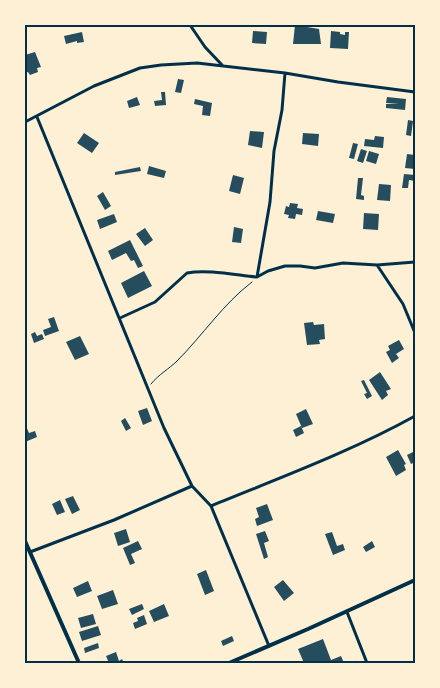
<svg xmlns="http://www.w3.org/2000/svg" width="440" height="688" font-family="Commissioner,sans-serif">
  <style>
    .building { fill: #264d5e }
    .lines { fill: none; stroke-linecap: round; stroke-linejoin: round }
    .path { stroke: #003049; stroke-width: 1 }
    .minor { stroke: #003049; stroke-width: 3 }
    .tertiary { stroke: #003049; stroke-width: 4 }
    .neatline { fill: none; stroke: #003049; stroke-width: 2 }
  </style>
  <rect width="100%" height="100%" fill="#fdf0d5"/>
  <path class="building" d="M 295,25 L 319,29 L 321,44 L 293,44 Z
    M 253,31 L 267,32 L 266,44 L 252,43 Z
    M 331,31 L 340,32 L 340,34 L 345,35 L 345,32 L 349,32 L 348,49 L 330,48 Z
    M 82,32 L 84,42 L 77,43 L 77,41 L 66,44 L 64,36 Z
    M 35,52 L 41,67 L 37,68 L 38,72 L 30,75 L 28,72 L 25,73 L 25,55 Z
    M 178,79 L 184,80 L 181,93 L 175,92 Z
    M 161,92 L 165,92 L 166,105 L 155,106 L 154,101 L 162,100 Z
    M 137,97 L 140,105 L 129,108 L 127,101 Z
    M 387,97 L 406,99 L 405,110 L 386,108 L 386,104 L 399,104 L 386,103 Z
    M 195,99 L 212,103 L 210,116 L 202,115 L 203,106 L 194,104 Z
    M 408,120 L 413,121 L 411,136 L 406,135 Z
    M 250,131 L 264,132 L 262,148 L 248,145 Z
    M 84,133 L 99,143 L 92,153 L 77,143 Z
    M 303,133 L 319,134 L 318,146 L 302,144 Z
    M 375,136 L 384,137 L 383,148 L 364,146 L 365,139 L 374,140 Z
    M 353,143 L 358,144 L 354,159 L 349,158 Z
    M 361,149 L 367,151 L 363,163 L 357,161 Z
    M 369,151 L 379,154 L 376,164 L 366,161 Z
    M 407,154 L 415,155 L 415,169 L 405,168 Z
    M 149,166 L 166,171 L 164,178 L 147,174 Z
    M 140,167 L 141,171 L 115,175 L 115,172 Z
    M 404,174 L 415,175 L 415,181 L 409,180 L 408,188 L 402,188 Z
    M 233,175 L 244,178 L 240,194 L 229,191 Z
    M 358,178 L 363,178 L 361,195 L 364,196 L 364,200 L 356,199 Z
    M 379,184 L 391,185 L 390,201 L 377,200 Z
    M 103,192 L 111,206 L 105,210 L 97,196 Z
    M 290,203 L 298,204 L 297,208 L 303,209 L 302,215 L 296,214 L 295,219 L 288,218 L 289,215 L 284,214 L 286,206 L 289,207 Z
    M 318,211 L 335,214 L 333,223 L 316,220 Z
    M 364,213 L 379,214 L 378,230 L 363,229 Z
    M 114,214 L 117,222 L 100,229 L 97,220 Z
    M 234,227 L 243,229 L 241,243 L 232,242 Z
    M 145,228 L 153,240 L 145,246 L 136,234 Z
    M 130,240 L 143,266 L 138,268 L 134,260 L 131,261 L 126,253 L 112,260 L 108,251 Z
    M 144,271 L 152,286 L 128,298 L 121,283 Z
    M 54,317 L 59,331 L 45,336 L 43,330 L 51,327 L 48,319 Z
    M 313,322 L 314,325 L 324,324 L 325,339 L 319,340 L 320,344 L 307,345 L 304,323 Z
    M 35,332 L 37,336 L 42,334 L 44,339 L 34,343 L 31,334 Z
    M 80,336 L 89,354 L 75,360 L 66,342 Z
    M 399,340 L 404,349 L 396,354 L 399,358 L 392,363 L 386,352 L 390,350 L 388,346 Z
    M 380,372 L 391,389 L 386,391 L 388,395 L 382,400 L 369,380 Z
    M 364,380 L 372,396 L 367,399 L 364,394 L 367,393 L 361,381 Z
    M 147,408 L 152,421 L 143,425 L 138,411 Z
    M 306,409 L 313,424 L 302,428 L 296,414 Z
    M 125,418 L 131,428 L 126,431 L 121,421 Z
    M 26,426 L 29,433 L 35,431 L 37,437 L 25,442 L 25,427 Z
    M 301,426 L 304,433 L 296,437 L 293,430 Z
    M 398,450 L 406,464 L 404,465 L 406,470 L 396,476 L 386,457 Z
    M 415,451 L 415,462 L 411,464 L 407,455 Z
    M 73,496 L 80,510 L 72,514 L 65,499 Z
    M 60,500 L 65,512 L 57,515 L 52,504 Z
    M 267,504 L 273,520 L 257,526 L 255,519 L 259,517 L 256,508 Z
    M 126,529 L 130,542 L 118,546 L 114,533 Z
    M 265,531 L 269,541 L 264,543 L 268,557 L 264,559 L 256,534 Z
    M 332,532 L 337,546 L 343,544 L 345,550 L 333,555 L 325,534 Z
    M 138,541 L 142,549 L 131,554 L 135,563 L 130,565 L 123,548 Z
    M 372,541 L 375,547 L 366,552 L 363,547 Z
    M 206,570 L 214,591 L 205,595 L 197,574 Z
    M 283,580 L 294,593 L 284,601 L 274,587 Z
    M 88,581 L 92,591 L 77,597 L 73,588 Z
    M 113,590 L 118,604 L 102,609 L 97,596 Z
    M 142,604 L 144,609 L 132,615 L 129,609 Z
    M 164,604 L 169,616 L 154,622 L 149,611 Z
    M 93,614 L 96,624 L 81,628 L 78,618 Z
    M 144,615 L 147,624 L 135,629 L 133,623 L 138,621 L 137,618 Z
    M 98,626 L 101,635 L 82,641 L 79,632 Z
    M 232,636 L 234,641 L 223,646 L 221,641 Z
    M 323,639 L 331,660 L 341,656 L 344,663 L 304,663 L 298,649 Z
    M 98,643 L 99,648 L 85,653 L 84,648 Z
    M 116,652 L 119,661 L 122,659 L 124,663 L 109,663 L 106,656 Z"/>
  <g class="lines">
    <path class="path" d="M 151,384 C 159,374 169,369 177,361 C 203,335 223,304 252,282"/>
    <path class="minor" d="M 190,25 L 205,47 L 223,66
      M 37,117 L 164,428 L 192,486 L 211,506 L 269,646
      M 25,122 L 94,86 L 140,68 L 161,65 L 197,63 L 285,73 L 338,82 L 415,92
      M 377,265 L 403,304 L 415,333
      M 257,277 L 268,271 L 285,266 L 300,266 L 315,268 L 343,263 L 377,265 L 415,262
      M 120,318 L 155,302 L 187,273 C 207,269 236,275 257,277 L 270,202 L 274,151 L 282,110 L 285,73
      M 211,506 C 279,478 350,452 415,416
      M 30,552 L 114,520 L 192,486
      M 347,612 L 367,663"/>
    <path class="tertiary" d="M 25,541 L 79,663
      M 229,663 L 308,629 L 415,580"/>
  </g>
  <rect width="440" height="688" fill="none" stroke="#fdf0d5" stroke-width="52"/>
  <rect x="26" y="26" width="388" height="636" class="neatline"/>
</svg>
